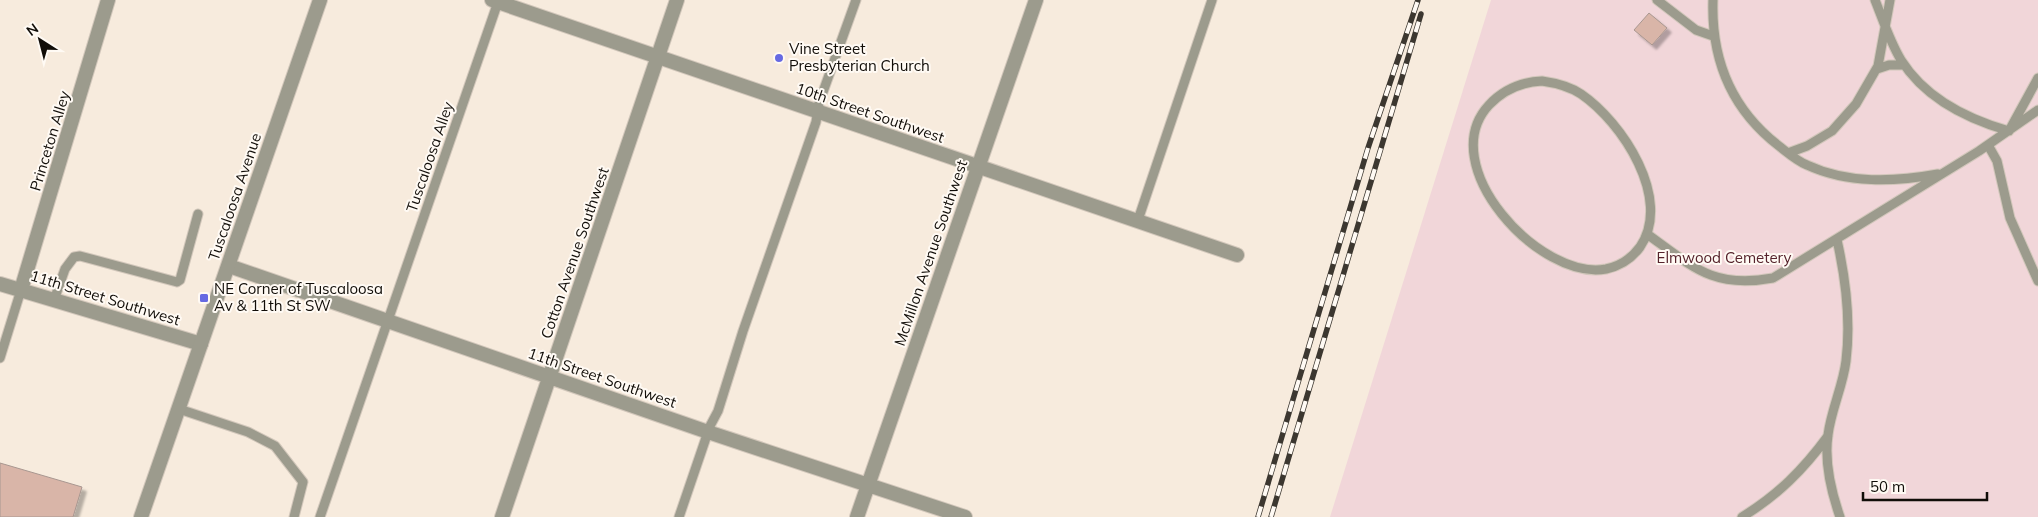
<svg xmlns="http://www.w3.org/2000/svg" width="2038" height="517" font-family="Mulish,sans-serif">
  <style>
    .green { fill: #f1d6d9 }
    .building { fill: #d9b5a8; stroke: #a89790; filter: url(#shadow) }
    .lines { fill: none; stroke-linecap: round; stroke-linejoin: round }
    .service-casing { stroke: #d2c7bb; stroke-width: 11 }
    .minor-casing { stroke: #d2c7bb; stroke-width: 16 }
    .tertiary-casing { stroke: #d2c7bb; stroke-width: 16 }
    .service { stroke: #9c9b8d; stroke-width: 9 }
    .minor { stroke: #9c9b8d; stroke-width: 14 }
    .tertiary { stroke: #9c9b8d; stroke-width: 14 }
    .rail-casing { stroke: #3c3730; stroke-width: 5.5 }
    .rail { stroke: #fffaf4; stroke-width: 4; stroke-dasharray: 11; stroke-linecap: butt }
    .poi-dot { fill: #6669e2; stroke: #fffaf4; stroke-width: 2 }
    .labels { text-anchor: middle; stroke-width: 4; stroke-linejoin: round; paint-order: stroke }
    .poi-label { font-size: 15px; fill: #110d08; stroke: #fffaf4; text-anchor: start }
    .street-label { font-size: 15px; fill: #110d08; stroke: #fffaf4 }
    .park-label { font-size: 15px; fill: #56232c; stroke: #fffaf4 }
  </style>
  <defs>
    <filter id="shadow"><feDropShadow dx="4.5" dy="4.5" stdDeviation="1" flood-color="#0004"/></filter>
  </defs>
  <rect width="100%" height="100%" fill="#f7ebdd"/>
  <path class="green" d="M 1491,0 L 2038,0 L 2038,517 L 1330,517 Z"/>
  <path class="building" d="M 1649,13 L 1667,28 L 1652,45 L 1634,30 Z
    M 0,463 L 82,487 L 73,517 L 0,517 Z"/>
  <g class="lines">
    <defs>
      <path id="service" d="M 1657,0 L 1696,30 L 1713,36
        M 1713,0 C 1711,59 1731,109 1779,146 C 1788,153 1797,161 1807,165 C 1848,184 1894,182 1938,174
        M 1875,0 C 1883,20 1890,42 1901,60 C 1925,98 1967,119 2009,131 L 2038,78
        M 1877,69 L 1889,65 L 1904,65
        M 1542,81 C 1556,83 1569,86 1581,94 C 1622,122 1673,199 1640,247 C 1632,258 1620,266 1606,269 C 1540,281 1433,165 1489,105 C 1504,89 1521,82 1542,81 Z
        M 1988,145 L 1997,161 L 2010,218 L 2038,281
        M 1788,153 L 1807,146 L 1832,131 L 1856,104 L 1878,66 L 1890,0
        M 1138,220 L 1212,0
        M 1647,234 C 1693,267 1713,289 1773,278 L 1979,151 L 2038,110
        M 1837,240 C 1846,280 1851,320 1846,361 C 1843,386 1831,410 1828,435 C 1824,462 1831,491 1840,517
        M 54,300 L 65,269 L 74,257 L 80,256 L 177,282 L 180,280 L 198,214
        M 0,358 L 21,290
        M 179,409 L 248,432 L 275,446 L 303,482 L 294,517
        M 320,517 L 498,2
        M 679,517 L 710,426 L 718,411 L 743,331 L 816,122 L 819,103 L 856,0
        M 1742,517 C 1778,495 1803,470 1828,436"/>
      <path id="minor" d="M 492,0 L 1237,255
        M 229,266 L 708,432 L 965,517
        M 0,284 L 201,344
        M 21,290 L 108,0
        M 502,517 L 677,0
        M 857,517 L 1036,0"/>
      <path id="tertiary" d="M 141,517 L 320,0"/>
    </defs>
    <use href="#service" class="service-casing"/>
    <use href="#minor" class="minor-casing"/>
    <use href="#tertiary" class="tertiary-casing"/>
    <use href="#service" class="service"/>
    <use href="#minor" class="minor"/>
    <use href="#tertiary" class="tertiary"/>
    <defs>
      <path id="rail" d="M 1258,517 L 1368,148 L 1418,0
        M 1271,517 L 1421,14"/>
    </defs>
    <use href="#rail" class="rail-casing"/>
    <use href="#rail" class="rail"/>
  </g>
  <g class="poi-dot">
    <circle cx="779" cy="58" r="5"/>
    <rect x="199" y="293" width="10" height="10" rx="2.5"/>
  </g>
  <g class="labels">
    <g class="poi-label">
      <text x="789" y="54">Vine Street<tspan x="789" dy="17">Presbyterian Church</tspan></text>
      <text x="214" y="294">NE Corner of Tuscaloosa<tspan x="214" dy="17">Av &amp; 11th St SW</tspan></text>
    </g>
    <g class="street-label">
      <text transform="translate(870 113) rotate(19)" y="5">10th Street Southwest</text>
      <text transform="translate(50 141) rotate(-73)" y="5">Princeton Alley</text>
      <text transform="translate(430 157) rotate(-71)" y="5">Tuscaloosa Alley</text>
      <text transform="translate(235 197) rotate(-71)" y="5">Tuscaloosa Avenue</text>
      <text transform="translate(575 253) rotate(-71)" y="5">Cotton Avenue Southwest</text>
      <text transform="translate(931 253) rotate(-71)" y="5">McMillon Avenue Southwest</text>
      <text transform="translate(105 298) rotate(17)" y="5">11th Street Southwest</text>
      <text transform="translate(602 378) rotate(19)" y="5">11th Street Southwest</text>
    </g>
    <g class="park-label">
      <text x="1724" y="263">Elmwood Cemetery</text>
    </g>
  </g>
  <g transform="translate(40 40) rotate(324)" stroke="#fffaf4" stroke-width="4" paint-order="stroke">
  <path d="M0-4L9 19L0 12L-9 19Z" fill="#110d08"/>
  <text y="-8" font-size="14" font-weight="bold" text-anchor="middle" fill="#110d08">N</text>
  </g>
  <path d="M1863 492v8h124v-8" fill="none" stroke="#110d08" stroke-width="2.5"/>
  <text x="1870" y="492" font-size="15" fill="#110d08" stroke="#fffaf4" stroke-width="4" paint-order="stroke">50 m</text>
</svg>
